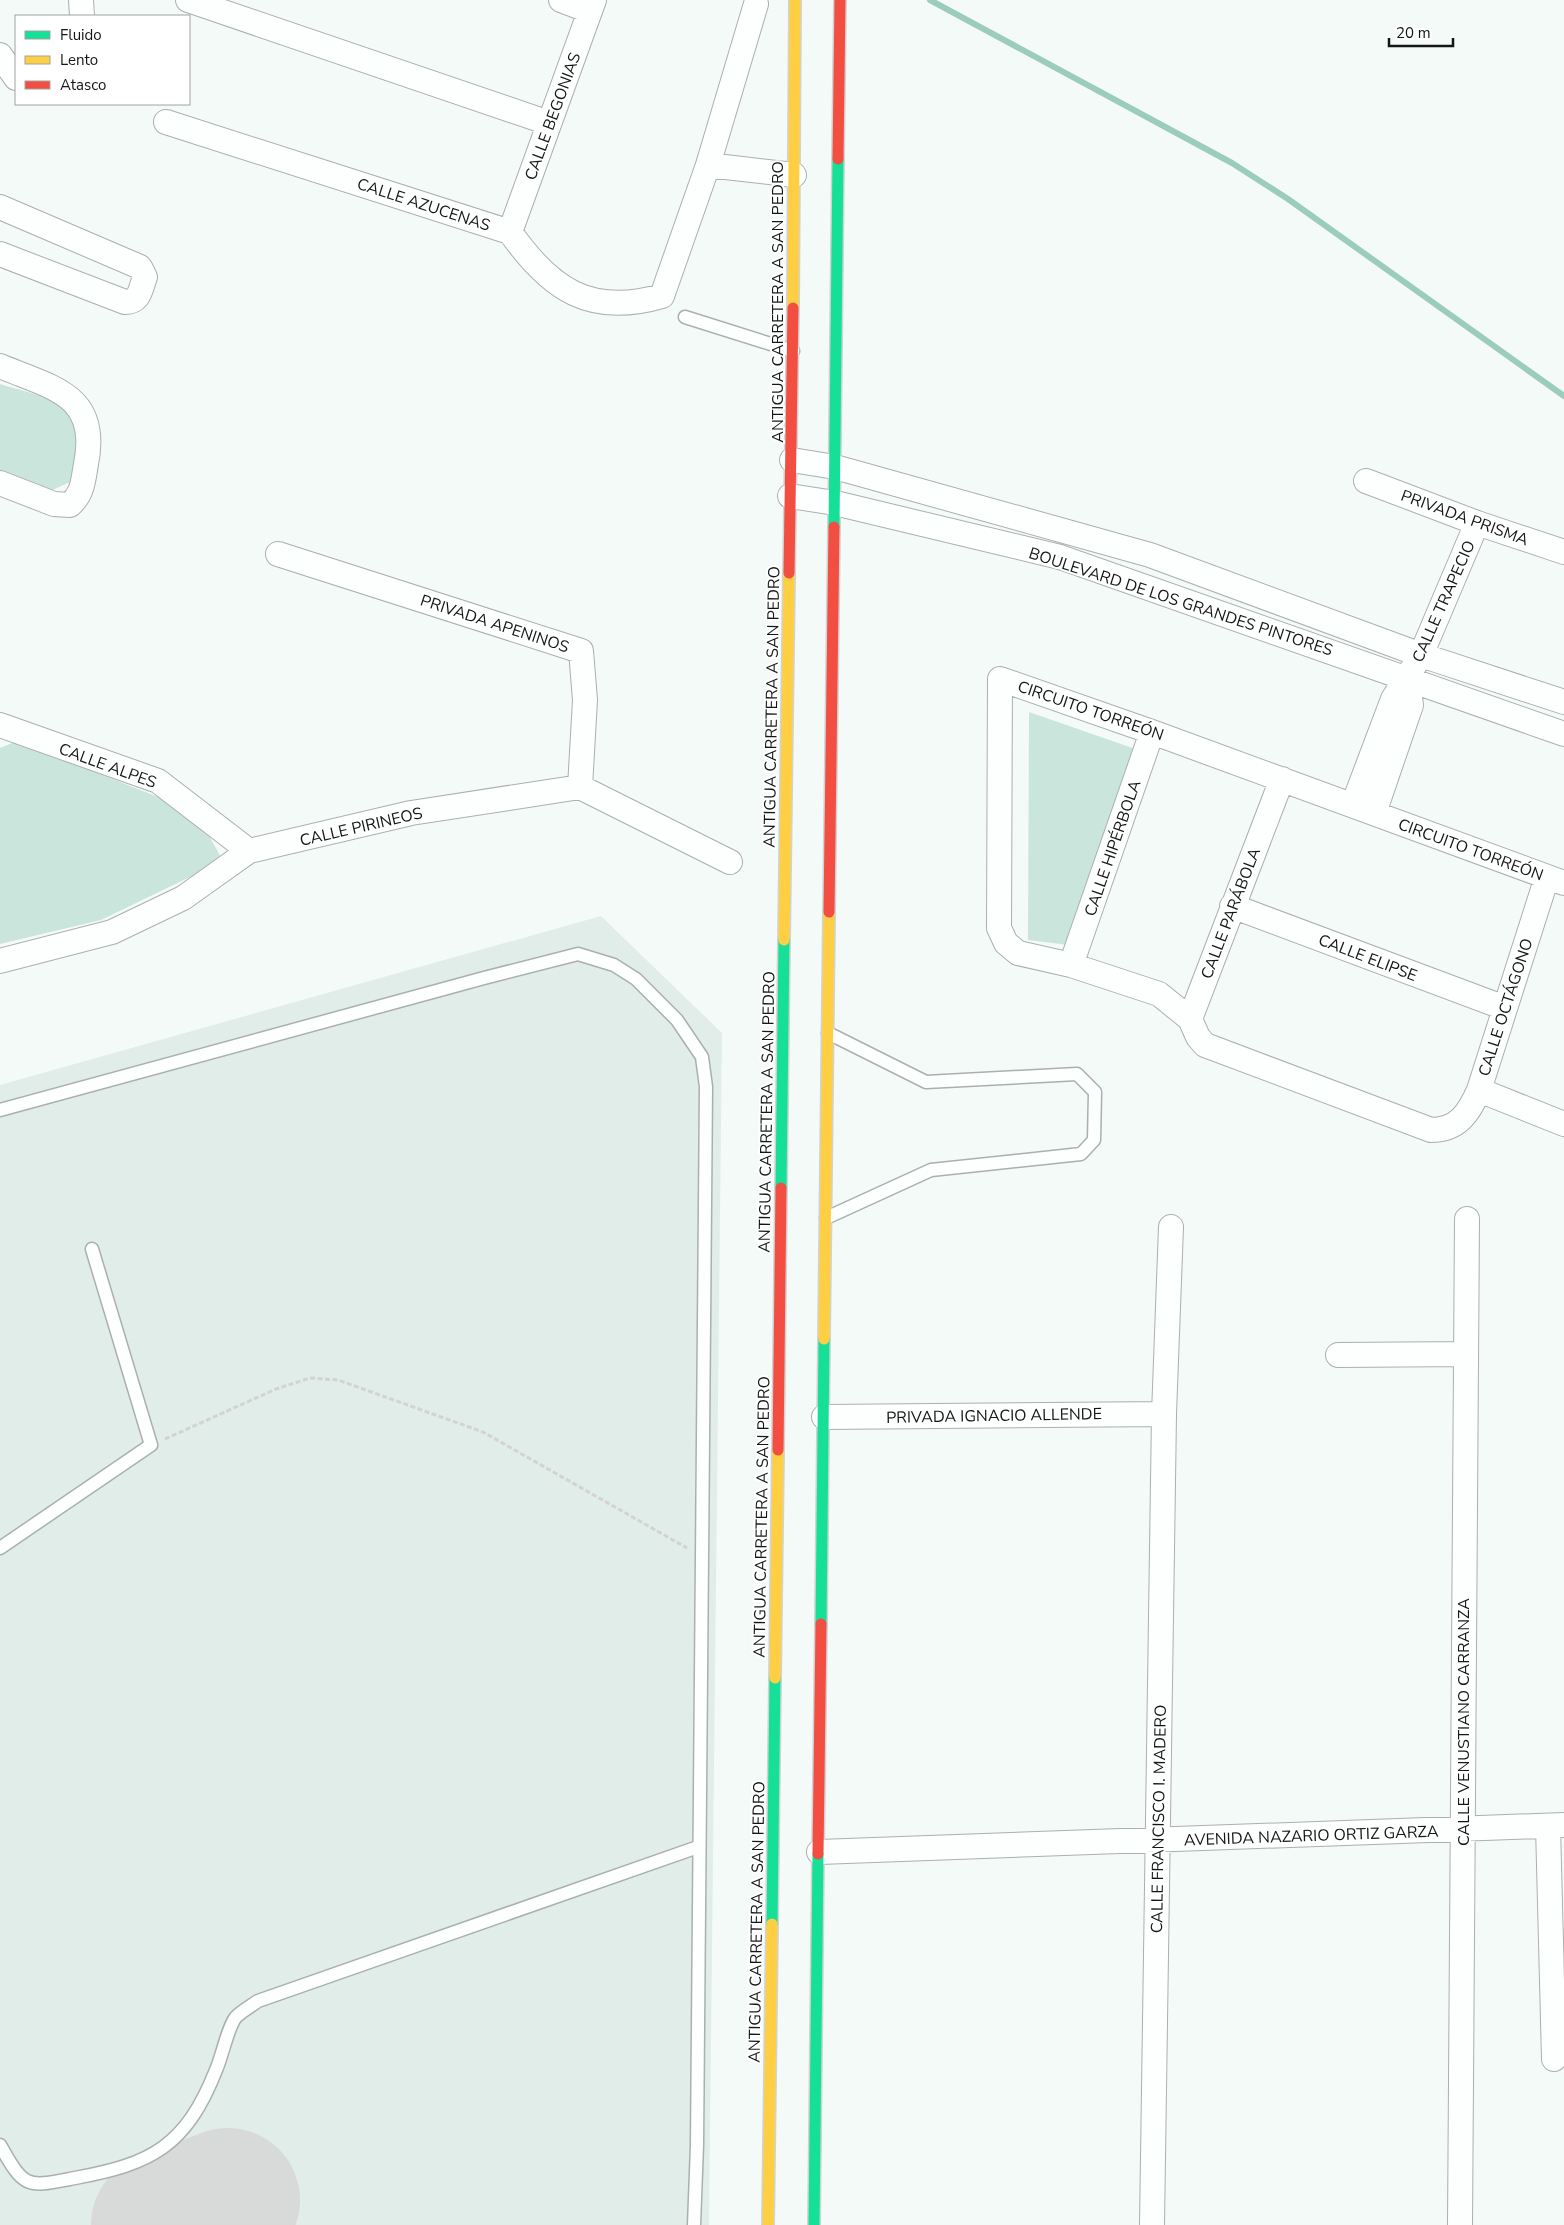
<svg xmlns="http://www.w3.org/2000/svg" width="1564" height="2225" font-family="'Nunito Sans',sans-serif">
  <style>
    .built { fill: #e1ede8 }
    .green { fill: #cae5db }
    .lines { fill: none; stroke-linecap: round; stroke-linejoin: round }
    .stream { stroke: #9bccbc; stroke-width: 6 }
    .runway { stroke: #d7dad9; stroke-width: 144 }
    .lane-casing { stroke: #abb0ae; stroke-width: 15 }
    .street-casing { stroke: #abb0ae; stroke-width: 26 }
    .fast-casing { stroke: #d0d3d2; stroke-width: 14 }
    .slow-casing { stroke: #d0d3d2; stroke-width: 14 }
    .jam-casing { stroke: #d0d3d2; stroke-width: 14 }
    .path { stroke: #d2d3d2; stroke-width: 3; stroke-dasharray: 5 2.5; stroke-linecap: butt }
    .lane { stroke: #fdfefe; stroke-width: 12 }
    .street { stroke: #fdfefe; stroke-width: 24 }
    .fast { stroke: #16e098; stroke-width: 11 }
    .slow { stroke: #ffcf43; stroke-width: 11 }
    .jam { stroke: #f24e42; stroke-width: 11 }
    .labels { text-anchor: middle; stroke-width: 4; stroke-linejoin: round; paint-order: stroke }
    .street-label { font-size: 16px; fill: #121615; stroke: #fff }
  </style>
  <rect width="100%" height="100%" fill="#f4faf7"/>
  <path class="built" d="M 601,916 L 722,1033 L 709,2225 L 0,2225 L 0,1085 Z"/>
  <path class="green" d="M 0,384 C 34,395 73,397 77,440 C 78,453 72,469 70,482 L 48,492 L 0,473 Z
    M 1029,712 L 1141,751 L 1069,945 L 1028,940 Z
    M 17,741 L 163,799 L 207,832 L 223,861 L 101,920 L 0,944 L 0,748 Z"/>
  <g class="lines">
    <path class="stream" d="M 930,0 L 1232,163 L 1288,199 L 1564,396"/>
    <path class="runway" d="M 163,2225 L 228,2200"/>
    <defs>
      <path id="lane" d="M 685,317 L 793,351
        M 0,1110 L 484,978 L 578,954 L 614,965 L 636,979 L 677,1020 L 702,1057 L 706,1087 L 697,2145 L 694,2225
        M 826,1218 L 931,1170 L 1081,1154 L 1094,1140 L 1095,1092 L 1077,1074 L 926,1082 L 828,1033
        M 0,1548 L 151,1445 L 92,1249
        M 0,2145 C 25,2190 27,2187 75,2178 C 152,2164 186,2146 216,2070 C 222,2057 228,2026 236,2017 C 242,2011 251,2006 258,2001 L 698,1847"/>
      <path id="street" d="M 81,0 L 82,16
        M 188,0 L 549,123
        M 561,0 L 590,11
        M 0,55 L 16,78
        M 166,122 L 510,232 C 550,289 590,317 662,296 L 708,165 L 756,4
        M 708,165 L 794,175
        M 0,207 L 140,267 L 145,277 C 140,290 140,302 125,302 L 0,254
        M 510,232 L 594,0
        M 0,366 C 52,388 100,394 86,464 C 83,481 83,493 70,505 L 54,504 L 0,483
        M 792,460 L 835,467 L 1150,555 L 1421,655 L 1564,702
        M 1366,481 L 1477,523 L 1564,552
        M 790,496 L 835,503 L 1060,557 L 1564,734
        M 278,554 L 581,651 L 585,700 L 580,787
        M 0,725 L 158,781 L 249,851
        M 1282,779 L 1190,1019 L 1198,1037 L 1205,1045 L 1431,1130 C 1458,1130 1469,1113 1479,1090 L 1547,877
        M 1353,805 L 1393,699 L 1421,655 L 1477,523
        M 1374,813 L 1411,705 L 1407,677
        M 1232,906 L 1505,1008
        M 0,961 L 112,932 L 183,898 L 249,851 L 411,813 L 580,787 L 730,862
        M 1071,965 L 1152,732
        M 1190,1019 L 1159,994 L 1071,965 L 1018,953 L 1006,943 L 999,928 L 1000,679 L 1152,732 L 1564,883
        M 1479,1090 L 1564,1124
        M 1338,1355 L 1466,1354
        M 824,1417 L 1164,1414
        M 1548,1826 L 1554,2059
        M 819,1852 L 1564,1825
        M 1152,2225 L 1164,1414 L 1171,1227
        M 1460,2225 L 1467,1219"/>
      <path id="fast" d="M 834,527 L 838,159
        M 781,1188 L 784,940
        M 821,1624 L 824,1339
        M 772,1924 L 775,1678
        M 814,2225 L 818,1854"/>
      <path id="slow" d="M 793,308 L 795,0
        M 784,940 L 789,573
        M 824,1339 L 829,912
        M 775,1678 L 778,1450
        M 768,2225 L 772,1924"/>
      <path id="jam" d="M 838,159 L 840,0
        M 789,573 L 793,308
        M 829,912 L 834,527
        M 778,1450 L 781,1188
        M 818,1854 L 821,1624"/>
    </defs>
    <use href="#lane" class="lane-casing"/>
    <use href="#street" class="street-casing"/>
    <use href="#fast" class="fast-casing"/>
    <use href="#slow" class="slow-casing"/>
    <use href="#jam" class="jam-casing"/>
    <path class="path" d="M 165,1439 L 276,1389 L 310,1378 L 338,1380 L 483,1432 L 687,1548"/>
    <use href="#lane" class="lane"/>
    <use href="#street" class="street"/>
    <use href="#fast" class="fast"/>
    <use href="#slow" class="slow"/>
    <use href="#jam" class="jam"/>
  </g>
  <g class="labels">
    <g class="street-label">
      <text transform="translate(552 116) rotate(-70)" y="6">CALLE BEGONIAS</text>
      <text transform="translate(424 204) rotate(18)" y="6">CALLE AZUCENAS</text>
      <text transform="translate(777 302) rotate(-90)" y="6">ANTIGUA CARRETERA A SAN PEDRO</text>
      <text transform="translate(1465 517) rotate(20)" y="6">PRIVADA PRISMA</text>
      <text transform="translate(1181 601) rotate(18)" y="6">BOULEVARD DE LOS GRANDES PINTORES</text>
      <text transform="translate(1443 601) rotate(-66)" y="6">CALLE TRAPECIO</text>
      <text transform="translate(495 623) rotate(18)" y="6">PRIVADA APENINOS</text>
      <text transform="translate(771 707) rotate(-89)" y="6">ANTIGUA CARRETERA A SAN PEDRO</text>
      <text transform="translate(1091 710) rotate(19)" y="6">CIRCUITO TORREÓN</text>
      <text transform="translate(108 765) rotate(20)" y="6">CALLE ALPES</text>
      <text transform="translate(361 826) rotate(-13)" y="6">CALLE PIRINEOS</text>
      <text transform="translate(1112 848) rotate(-71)" y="6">CALLE HIPÉRBOLA</text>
      <text transform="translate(1471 849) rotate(20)" y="6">CIRCUITO TORREÓN</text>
      <text transform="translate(1230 913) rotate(-69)" y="6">CALLE PARÁBOLA</text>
      <text transform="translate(1368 957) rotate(21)" y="6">CALLE ELIPSE</text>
      <text transform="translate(1505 1007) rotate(-72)" y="6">CALLE OCTÁGONO</text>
      <text transform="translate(766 1112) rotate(-89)" y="6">ANTIGUA CARRETERA A SAN PEDRO</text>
      <text transform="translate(994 1415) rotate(-1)" y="6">PRIVADA IGNACIO ALLENDE</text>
      <text transform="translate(761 1517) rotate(-89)" y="6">ANTIGUA CARRETERA A SAN PEDRO</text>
      <text transform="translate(1463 1722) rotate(-90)" y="6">CALLE VENUSTIANO CARRANZA</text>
      <text transform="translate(1158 1819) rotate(-89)" y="6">CALLE FRANCISCO I. MADERO</text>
      <text transform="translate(1311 1835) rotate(-2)" y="6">AVENIDA NAZARIO ORTIZ GARZA</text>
      <text transform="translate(756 1922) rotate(-89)" y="6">ANTIGUA CARRETERA A SAN PEDRO</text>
    </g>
  </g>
  <rect x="15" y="15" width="175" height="90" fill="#ffffff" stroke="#a0a2a1"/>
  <rect x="25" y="31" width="25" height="8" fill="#16e098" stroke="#a0a2a1"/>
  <text x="60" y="40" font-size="15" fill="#121615">Fluido</text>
  <rect x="25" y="56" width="25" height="8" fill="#ffcf43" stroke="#a0a2a1"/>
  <text x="60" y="65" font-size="15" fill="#121615">Lento</text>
  <rect x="25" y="81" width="25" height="8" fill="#f24e42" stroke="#a0a2a1"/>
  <text x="60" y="90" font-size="15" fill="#121615">Atasco</text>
  <path d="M1389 38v8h64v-8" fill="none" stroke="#121615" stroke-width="2.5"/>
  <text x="1396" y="38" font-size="15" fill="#121615" stroke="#ffffff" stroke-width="4" paint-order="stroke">20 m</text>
</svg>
